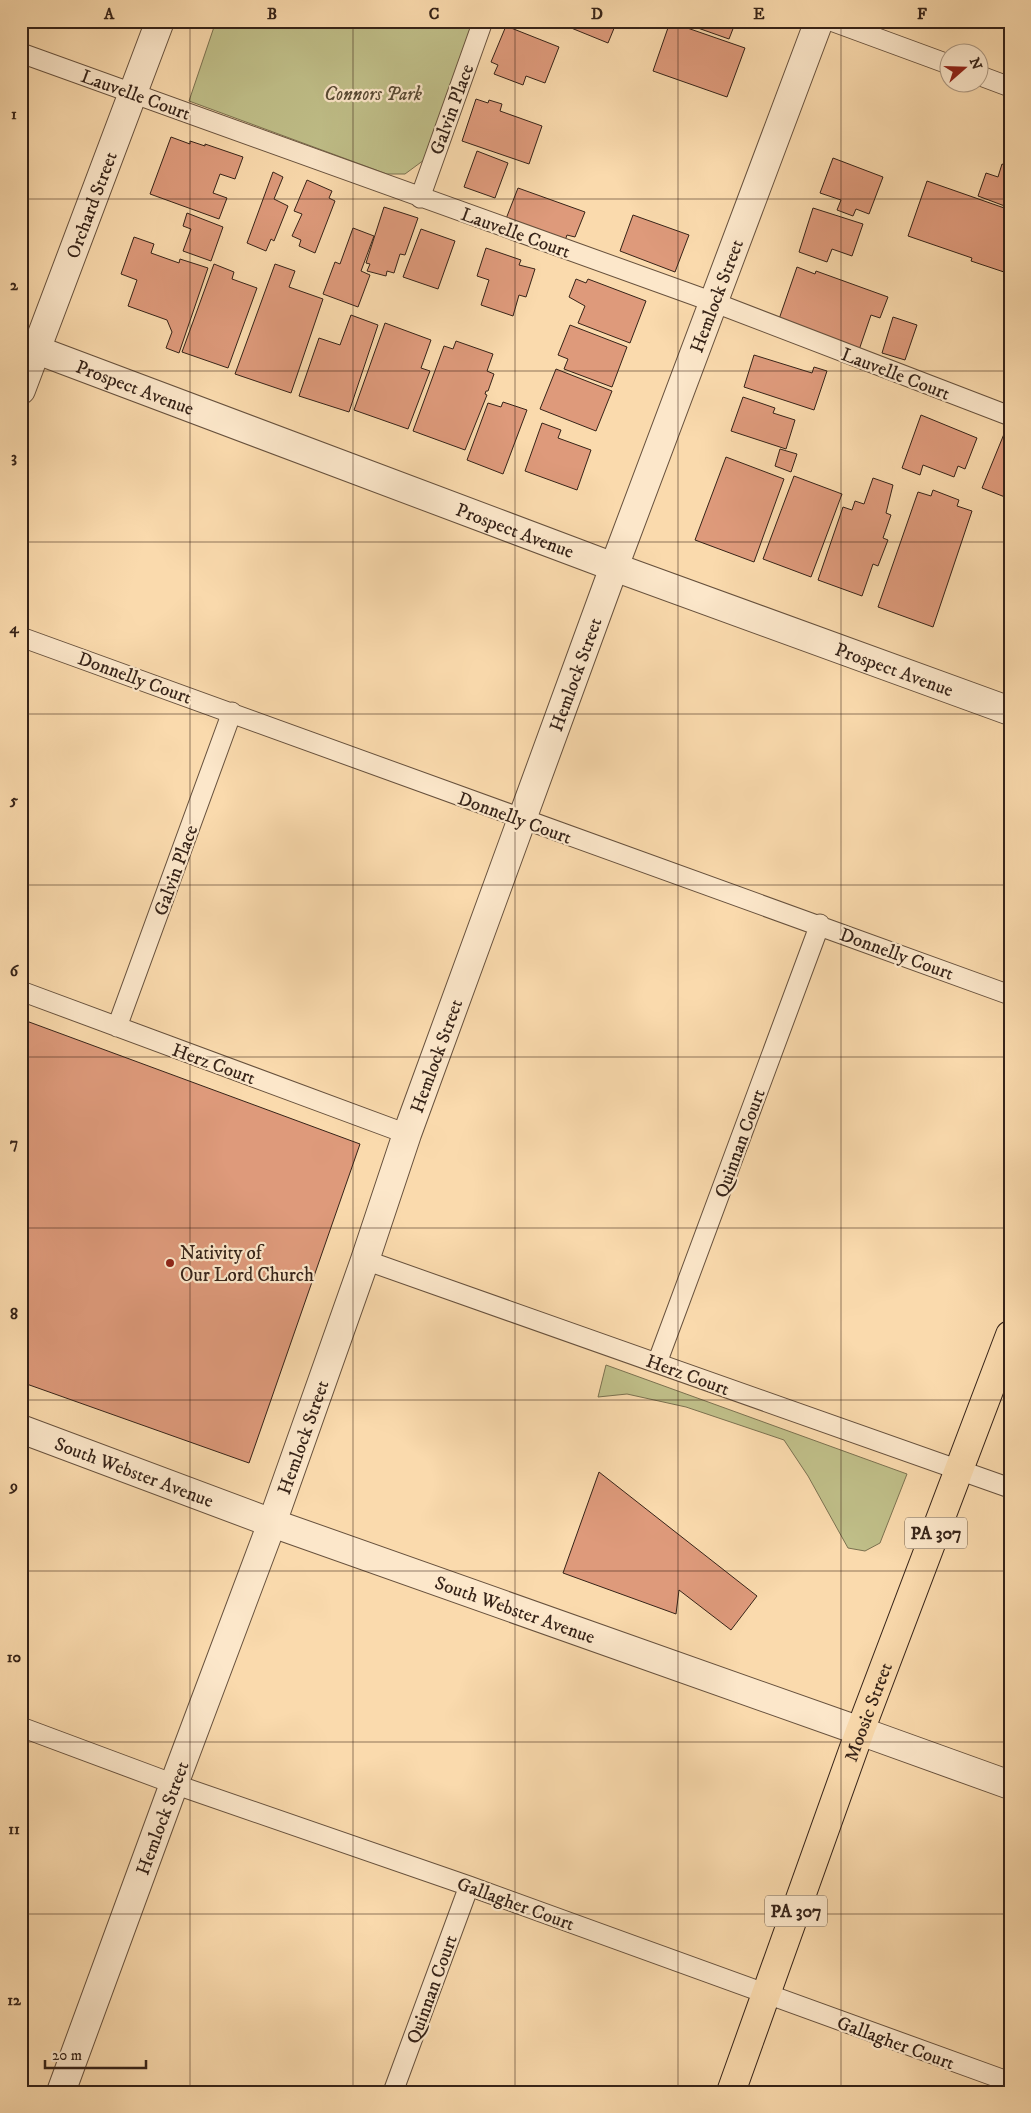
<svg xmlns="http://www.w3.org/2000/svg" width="1031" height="2113" font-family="'IM FELL DW Pica',serif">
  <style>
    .green { fill: #c0bf89; stroke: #7b7150 }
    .building { fill: #de9a7b; stroke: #362318 }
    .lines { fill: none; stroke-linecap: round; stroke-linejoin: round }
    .service-casing { stroke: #67513d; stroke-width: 21 }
    .minor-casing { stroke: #67513d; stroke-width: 30 }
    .tertiary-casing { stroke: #67513d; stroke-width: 30 }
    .primary-casing { stroke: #362318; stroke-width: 30 }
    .service { stroke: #fce7ca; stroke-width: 19 }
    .minor { stroke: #fce7ca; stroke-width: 28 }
    .tertiary { stroke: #fce7ca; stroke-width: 28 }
    .primary { stroke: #fadaad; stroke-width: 28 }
    .grid { fill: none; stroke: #362318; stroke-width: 1; stroke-opacity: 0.55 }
    .poi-dot { fill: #8f2418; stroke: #fce7ca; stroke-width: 2 }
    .labels { text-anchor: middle; stroke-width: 4.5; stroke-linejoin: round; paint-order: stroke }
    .shield { fill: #fce7ca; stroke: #715e4d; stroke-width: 1 }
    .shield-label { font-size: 18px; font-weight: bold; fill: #362318 }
    .park-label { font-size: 19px; font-style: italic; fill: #584a34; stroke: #fce7ca }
    .street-label { font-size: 19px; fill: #362318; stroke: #fce7ca }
    .poi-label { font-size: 19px; fill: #362318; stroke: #fce7ca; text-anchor: start }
    .neatline { fill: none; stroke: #362318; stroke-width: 2 }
    .grid-label { font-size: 16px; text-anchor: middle; font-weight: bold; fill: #362318 }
  </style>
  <rect width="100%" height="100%" fill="#fadaad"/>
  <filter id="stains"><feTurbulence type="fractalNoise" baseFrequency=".004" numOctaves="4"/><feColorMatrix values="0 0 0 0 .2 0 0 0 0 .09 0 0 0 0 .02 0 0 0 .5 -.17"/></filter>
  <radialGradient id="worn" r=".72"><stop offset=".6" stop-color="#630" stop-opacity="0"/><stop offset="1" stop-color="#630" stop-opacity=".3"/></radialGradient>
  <path class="green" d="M 216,21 L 476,21 L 424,160 L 405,174 L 387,174 L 189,101 Z
    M 606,1365 L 907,1474 L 880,1543 L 865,1551 L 848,1548 L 808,1476 L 784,1440 L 686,1407 L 627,1394 L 598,1397 Z"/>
  <path class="building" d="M 554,21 L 617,21 L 608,43 Z
    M 678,21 L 736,21 L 729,39 Z
    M 670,22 L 745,48 L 727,97 L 653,71 Z
    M 506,26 L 559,47 L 545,83 L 526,76 L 523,85 L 494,74 L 498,65 L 491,62 Z
    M 476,99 L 488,103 L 489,100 L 502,104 L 500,111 L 542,126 L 529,164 L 462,141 Z
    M 171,137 L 190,144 L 190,141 L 205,146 L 205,144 L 243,157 L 235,179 L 220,174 L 213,193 L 227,198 L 219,219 L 150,194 Z
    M 477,151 L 508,163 L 495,198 L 464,187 Z
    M 833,158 L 883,177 L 869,214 L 856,209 L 853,216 L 837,210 L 841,200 L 820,193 Z
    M 1002,164 L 1010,167 L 1010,208 L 978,196 L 986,173 L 998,177 Z
    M 273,172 L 283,177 L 274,199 L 288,206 L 274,241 L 271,239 L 266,251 L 247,243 Z
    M 307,180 L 332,191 L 329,198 L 335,201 L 315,253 L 299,246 L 301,240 L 292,236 L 302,214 L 294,211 Z
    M 927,181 L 1010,210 L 1010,274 L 971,261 L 972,258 L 908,236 Z
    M 518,188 L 585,212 L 575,237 L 567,235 L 563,246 L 504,224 Z
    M 384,207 L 418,218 L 405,255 L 400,254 L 394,273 L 387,271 L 386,276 L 367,271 L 370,264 L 366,263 Z
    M 813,208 L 863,224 L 852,256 L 832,249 L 827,262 L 799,252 Z
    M 187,213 L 223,227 L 211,261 L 183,251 L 191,229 L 183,226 Z
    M 633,215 L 689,235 L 675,272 L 620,251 Z
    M 353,228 L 374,236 L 361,271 L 370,275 L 358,307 L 323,294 L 335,262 L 340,264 Z
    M 421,229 L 455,241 L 438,289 L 403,277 Z
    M 134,237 L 154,244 L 151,253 L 179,263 L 180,259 L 208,268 L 179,353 L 166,348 L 172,332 L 167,320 L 128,306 L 137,280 L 121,274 Z
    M 486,248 L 521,260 L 519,265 L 535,269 L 526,297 L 519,295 L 513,316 L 481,305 L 489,280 L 477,276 Z
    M 214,264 L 234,272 L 232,279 L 257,288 L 228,368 L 182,352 Z
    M 275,264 L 295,271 L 289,287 L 323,299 L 291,393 L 235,374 Z
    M 797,267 L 815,274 L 816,271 L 888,297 L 880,318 L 871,315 L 859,350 L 778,322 Z
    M 576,279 L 586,283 L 588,279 L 646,301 L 630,343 L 578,323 L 585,306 L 569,297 Z
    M 351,315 L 378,325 L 349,412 L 299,396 L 319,338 L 340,345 Z
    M 893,317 L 917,325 L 905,360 L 882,353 Z
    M 385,323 L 431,340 L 421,368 L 430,371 L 408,429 L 354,410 Z
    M 570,325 L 627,347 L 612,387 L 564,369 L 568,359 L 558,355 Z
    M 456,341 L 493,354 L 487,371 L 494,374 L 488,391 L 486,391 L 485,394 L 487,395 L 465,450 L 413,431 L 444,346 L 453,349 Z
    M 754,355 L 812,373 L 814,367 L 827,371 L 814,410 L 744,387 Z
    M 556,369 L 612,391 L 596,431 L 540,409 Z
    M 743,397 L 775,408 L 773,413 L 795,420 L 786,449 L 731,431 Z
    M 503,402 L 527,410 L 503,474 L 467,460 L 488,403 L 501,407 Z
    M 921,415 L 977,438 L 965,469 L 958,466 L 954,477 L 923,465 L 920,475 L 902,468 Z
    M 542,423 L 561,430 L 558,438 L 591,450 L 577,490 L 525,471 Z
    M 1004,434 L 1010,437 L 1010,499 L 982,488 Z
    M 780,449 L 797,454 L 791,472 L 775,466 Z
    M 726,457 L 784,479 L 754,562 L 695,540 Z
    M 794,476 L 842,494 L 811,577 L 763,559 Z
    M 873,478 L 893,485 L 886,513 L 891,515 L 883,538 L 888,540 L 878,566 L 873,564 L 862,596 L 818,580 L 843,507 L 852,510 L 855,501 L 864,504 Z
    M 933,490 L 959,500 L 957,506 L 972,511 L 933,627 L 878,607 L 918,492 L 931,496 Z
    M 21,1019 L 360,1144 L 249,1463 L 21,1382 Z
    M 599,1472 L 757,1596 L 731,1630 L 679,1590 L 676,1614 L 563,1573 Z"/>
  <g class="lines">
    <defs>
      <path id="service" d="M 831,21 L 948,64
        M 21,53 L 713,302 L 1010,416
        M 978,75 L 1010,87
        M 420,198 L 483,21
        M 21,637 L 1010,995
        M 21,991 L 407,1134
        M 117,1027 L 232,712
        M 365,1260 L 1010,1488
        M 657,1363 L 820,924
        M 21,1727 L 174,1784 L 469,1886 L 1010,2082
        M 393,2092 L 469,1886"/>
      <g id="minor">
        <path id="s1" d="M 21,344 L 614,567 L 1010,711"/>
        <path id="s2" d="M 21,390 L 160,21"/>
        <path d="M 860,1731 L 1010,1785"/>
        <path id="s3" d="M 61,2092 L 174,1784 L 272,1523 L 365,1260 L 407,1134 L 614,567 L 819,21"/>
      </g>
      <g id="tertiary">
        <path id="s4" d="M 21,1429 L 272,1523 L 860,1731"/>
      </g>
      <g id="primary">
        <path id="s5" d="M 731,2092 L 860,1731 L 1010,1335"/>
      </g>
    </defs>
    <use href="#service" class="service-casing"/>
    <use href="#minor" class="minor-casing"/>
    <use href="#tertiary" class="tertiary-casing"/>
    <use href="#primary" class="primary-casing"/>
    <use href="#service" class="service"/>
    <use href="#minor" class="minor"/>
    <use href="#tertiary" class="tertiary"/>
    <use href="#primary" class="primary"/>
  </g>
  <path class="grid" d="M 190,21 L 190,2092M 353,21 L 353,2092M 515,21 L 515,2092M 678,21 L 678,2092M 841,21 L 841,2092M 21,199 L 1010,199M 21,371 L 1010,371M 21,542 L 1010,542M 21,714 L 1010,714M 21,885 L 1010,885M 21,1057 L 1010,1057M 21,1228 L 1010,1228M 21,1400 L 1010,1400M 21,1571 L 1010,1571M 21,1742 L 1010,1742M 21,1914 L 1010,1914"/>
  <circle class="poi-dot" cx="170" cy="1263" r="5"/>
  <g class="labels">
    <g class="shield">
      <rect x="905" y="1517.5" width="62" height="31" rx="4"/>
      <rect x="765" y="1895.5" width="62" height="31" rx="4"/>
    </g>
    <g class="shield-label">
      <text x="936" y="1539">PA 307</text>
      <text x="796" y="1917">PA 307</text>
    </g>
    <g class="park-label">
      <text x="373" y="100">Connors Park</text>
    </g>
    <g class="street-label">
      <text transform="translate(136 94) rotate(20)" y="7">Lauvelle Court</text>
      <text transform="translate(451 109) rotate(-70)" y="7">Galvin Place</text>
      <text dy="7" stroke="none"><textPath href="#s2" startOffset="198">Orchard Street</textPath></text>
      <text transform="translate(516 232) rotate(20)" y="7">Lauvelle Court</text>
      <text dy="7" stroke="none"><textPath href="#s3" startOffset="1912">Hemlock Street</textPath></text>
      <text transform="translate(896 373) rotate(21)" y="7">Lauvelle Court</text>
      <text dy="7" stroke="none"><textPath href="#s1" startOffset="122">Prospect Avenue</textPath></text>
      <text dy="7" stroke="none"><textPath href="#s1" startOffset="528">Prospect Avenue</textPath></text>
      <text dy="7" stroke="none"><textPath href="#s1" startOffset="932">Prospect Avenue</textPath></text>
      <text dy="7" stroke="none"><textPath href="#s3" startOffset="1508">Hemlock Street</textPath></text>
      <text transform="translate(135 677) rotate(20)" y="7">Donnelly Court</text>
      <text transform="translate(515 817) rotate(20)" y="7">Donnelly Court</text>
      <text transform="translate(175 870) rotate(-70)" y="7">Galvin Place</text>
      <text transform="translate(897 953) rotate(20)" y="7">Donnelly Court</text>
      <text dy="7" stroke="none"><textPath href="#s3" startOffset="1102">Hemlock Street</textPath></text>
      <text transform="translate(214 1063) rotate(20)" y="7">Herz Court</text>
      <text transform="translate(739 1143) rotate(-70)" y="7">Quinnan Court</text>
      <text transform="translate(688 1374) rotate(20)" y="7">Herz Court</text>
      <text dy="7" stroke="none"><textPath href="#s3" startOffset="698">Hemlock Street</textPath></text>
      <text dy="7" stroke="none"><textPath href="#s4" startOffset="121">South Webster Avenue</textPath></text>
      <text dy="7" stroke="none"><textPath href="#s4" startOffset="526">South Webster Avenue</textPath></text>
      <text dy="7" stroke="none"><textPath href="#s5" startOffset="404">Moosic Street</textPath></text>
      <text dy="7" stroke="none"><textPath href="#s3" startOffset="292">Hemlock Street</textPath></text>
      <text transform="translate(516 1903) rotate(20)" y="7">Gallagher Court</text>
      <text transform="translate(431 1989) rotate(-70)" y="7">Quinnan Court</text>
      <text transform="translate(896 2042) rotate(20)" y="7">Gallagher Court</text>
    </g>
    <g class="poi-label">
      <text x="180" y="1259">Nativity of<tspan x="180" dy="22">Our Lord Church</tspan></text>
    </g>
  </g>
  <rect width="1031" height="2113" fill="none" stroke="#fadaad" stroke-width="55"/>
  <g transform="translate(964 68) rotate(70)"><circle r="24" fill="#fce7ca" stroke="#ad9983"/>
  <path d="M0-4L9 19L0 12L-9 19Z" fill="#8f2418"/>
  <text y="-8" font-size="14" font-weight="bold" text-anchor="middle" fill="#362318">N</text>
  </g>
  <path d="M45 2060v8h101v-8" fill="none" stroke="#362318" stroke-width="2.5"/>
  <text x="52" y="2060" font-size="15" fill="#362318" stroke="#fce7ca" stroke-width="4" paint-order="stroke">20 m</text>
  <rect x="28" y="28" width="976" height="2058" class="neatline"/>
  <g class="grid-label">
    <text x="109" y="19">A</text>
    <text x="272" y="19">B</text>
    <text x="434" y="19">C</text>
    <text x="597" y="19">D</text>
    <text x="759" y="19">E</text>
    <text x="922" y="19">F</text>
    <text x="14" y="119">1</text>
    <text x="14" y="290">2</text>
    <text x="14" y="462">3</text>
    <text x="14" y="633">4</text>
    <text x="14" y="805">5</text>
    <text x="14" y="976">6</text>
    <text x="14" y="1148">7</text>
    <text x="14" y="1319">8</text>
    <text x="14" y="1491">9</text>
    <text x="14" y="1662">10</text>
    <text x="14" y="1834">11</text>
    <text x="14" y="2005">12</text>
  </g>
  <rect width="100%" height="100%" filter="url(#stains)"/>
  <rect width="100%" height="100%" fill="url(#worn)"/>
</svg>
